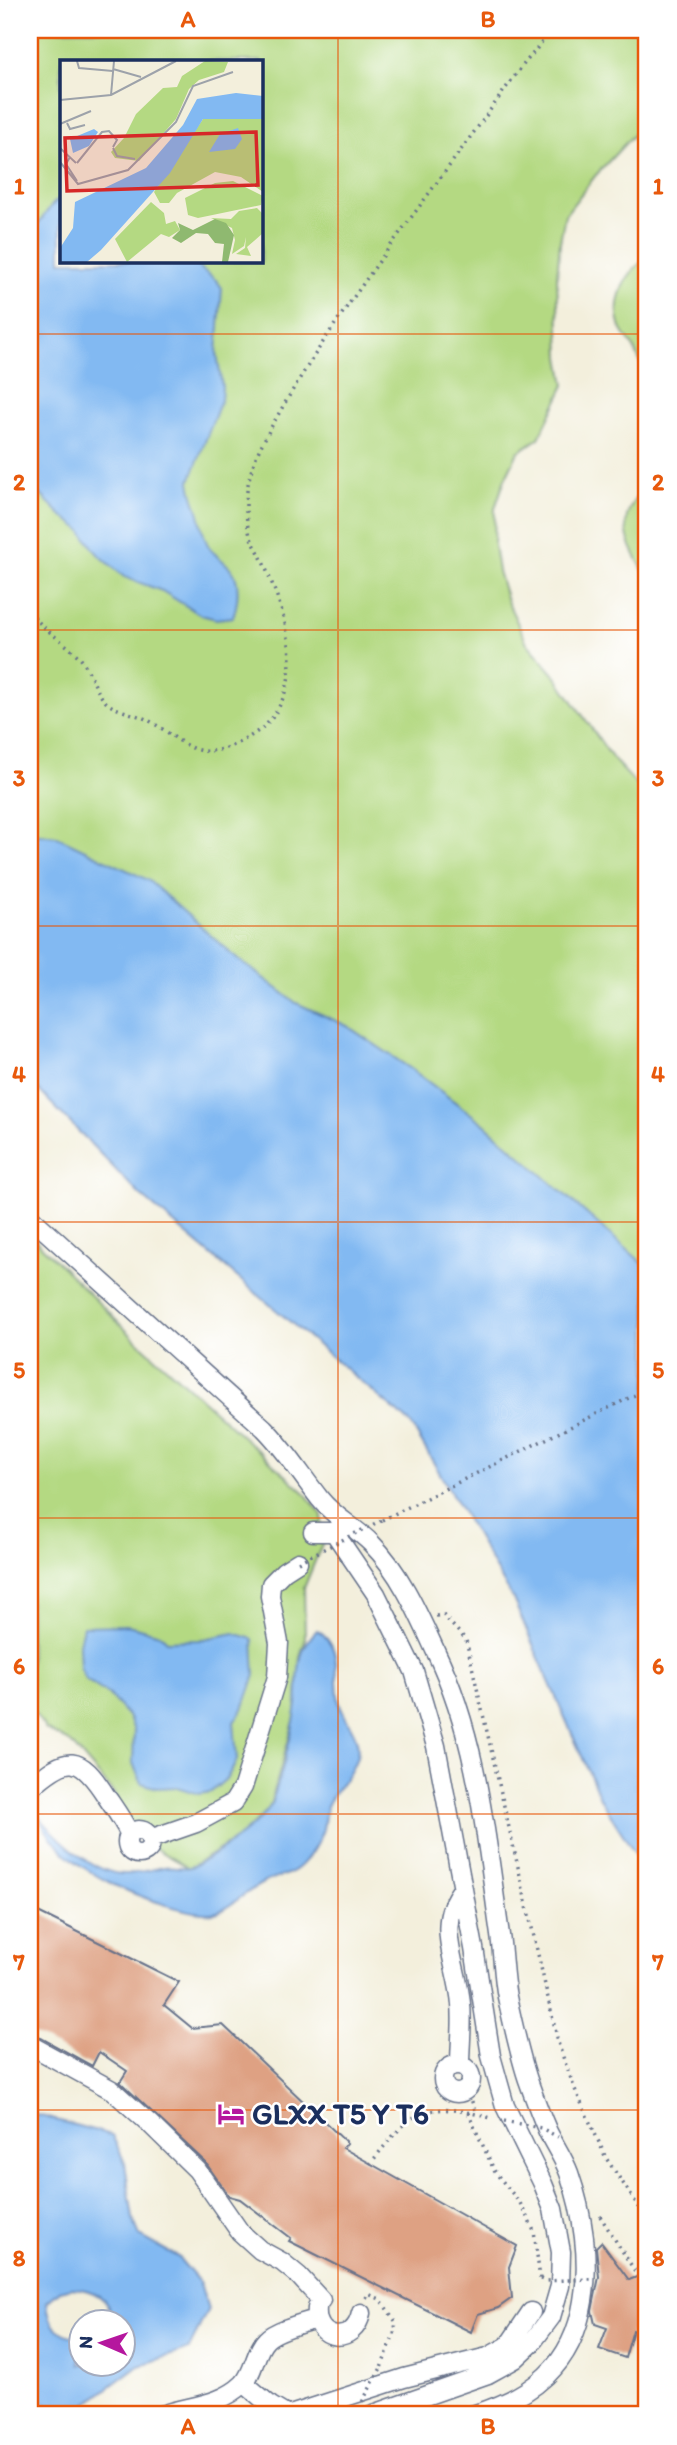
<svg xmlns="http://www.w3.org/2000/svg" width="677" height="2445" font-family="Itim,sans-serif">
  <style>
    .green { fill: #b4d982; stroke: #688470; stroke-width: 2; fill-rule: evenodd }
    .water { fill: #82b9f2; stroke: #4e74a8; stroke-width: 2; fill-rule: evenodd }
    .building { fill: #dea183 }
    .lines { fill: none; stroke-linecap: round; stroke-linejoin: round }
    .minor-casing { stroke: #67728a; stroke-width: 21 }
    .path { stroke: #67728a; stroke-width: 3.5; stroke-dasharray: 2 5; stroke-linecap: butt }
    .minor { stroke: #fff; stroke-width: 18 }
    .path-bridge { stroke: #67728a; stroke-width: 3.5; stroke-dasharray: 2 5; stroke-linecap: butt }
    .grid { fill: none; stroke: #e8590c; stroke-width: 2; stroke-opacity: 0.55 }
    .labels { text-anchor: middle; stroke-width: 5; stroke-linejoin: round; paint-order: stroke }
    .poi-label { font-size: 30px; font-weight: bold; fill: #1b2f5e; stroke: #fff; text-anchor: start }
    .inset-road { fill: none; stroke: #9da2aa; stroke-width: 2 }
    .view { fill: #d62828; fill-opacity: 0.15; stroke: #d62828; stroke-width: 3.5 }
    .inset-edge { fill: none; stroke: #1b2f5e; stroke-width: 3.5 }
    .neatline { fill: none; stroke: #e8590c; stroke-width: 2.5 }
    .grid-label { font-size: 23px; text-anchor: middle; font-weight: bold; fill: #e8590c }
  </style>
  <rect width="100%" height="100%" fill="#fff"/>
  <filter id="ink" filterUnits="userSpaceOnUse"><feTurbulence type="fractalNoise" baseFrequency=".0143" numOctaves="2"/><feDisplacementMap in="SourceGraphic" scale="14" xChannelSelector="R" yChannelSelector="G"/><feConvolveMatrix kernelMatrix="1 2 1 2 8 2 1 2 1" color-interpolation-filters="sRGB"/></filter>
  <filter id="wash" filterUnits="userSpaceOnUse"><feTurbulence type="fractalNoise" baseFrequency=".00686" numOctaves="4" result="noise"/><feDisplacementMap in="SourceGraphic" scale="28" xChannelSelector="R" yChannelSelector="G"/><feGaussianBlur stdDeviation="1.57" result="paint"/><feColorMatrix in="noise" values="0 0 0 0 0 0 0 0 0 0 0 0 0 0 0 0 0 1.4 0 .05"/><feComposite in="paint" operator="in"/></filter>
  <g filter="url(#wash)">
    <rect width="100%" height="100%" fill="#f3efdc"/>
    <path class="green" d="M 30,30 L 647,30 L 647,120 L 596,175 L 565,215 L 560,242 L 557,277 L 560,357 L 565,385 L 539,438 L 518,452 L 505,479 L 495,508 L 494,545 L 498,571 L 507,601 L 527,643 L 554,674 L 613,759 L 647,796 L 647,1267 L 483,1123 L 411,1069 L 347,1026 L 296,1003 L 234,956 L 56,836 L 30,833 ZM 61,61 L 261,61 L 261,261 L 61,261 Z
      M 647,258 L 647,379 C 643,369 639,358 634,349 C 630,340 623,335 620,325 C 612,299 626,272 647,258 Z
      M 647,482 L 647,577 C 637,559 619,532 629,510 C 633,500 642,491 647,482 Z
      M 30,1235 L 136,1340 L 303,1491 L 322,1515 L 322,1544 L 304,1588 L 305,1641 L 300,1656 L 296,1714 L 269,1809 L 242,1835 L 189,1868 L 142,1841 L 113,1792 L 71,1743 L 46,1729 L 30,1708 Z"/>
    <path class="water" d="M 61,198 L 61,261 L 191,261 L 217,281 L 222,288 L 217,353 L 222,387 L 221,400 L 190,481 C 191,491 194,498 197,508 C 202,520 201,533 208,545 C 213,555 224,560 231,569 C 241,581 238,603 233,617 L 216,619 L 201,615 L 162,591 L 124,577 L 97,553 L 80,529 L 60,514 L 30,484 L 30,231 C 44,222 47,205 61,198 Z
      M 30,833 L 56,836 L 148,880 L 234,956 L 296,1003 L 347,1026 L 411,1069 L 483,1123 L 647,1267 L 647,1872 L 601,1800 L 513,1599 L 411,1424 L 140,1195 L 30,1081 Z
      M 128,1625 L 160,1634 L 167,1641 L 199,1640 L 234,1633 L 253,1639 L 255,1675 L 243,1709 L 234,1722 L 237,1760 L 227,1778 L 211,1792 L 199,1794 L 177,1787 L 157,1788 L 141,1783 L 133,1763 L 134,1730 L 128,1716 L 109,1695 L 86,1680 L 80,1667 L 79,1644 L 83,1626 Z
      M 317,1630 C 343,1644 334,1676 339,1702 C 344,1721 362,1735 357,1756 C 352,1776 334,1789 327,1806 C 324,1814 325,1824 322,1832 C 319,1840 314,1849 309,1856 C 296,1875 285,1874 265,1882 C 249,1889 236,1903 220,1911 C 201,1921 133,1894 114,1885 C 86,1871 51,1848 40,1818 C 60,1840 95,1876 127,1874 C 140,1873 152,1869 164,1867 C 172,1865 182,1869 190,1867 C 210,1860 254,1827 267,1811 C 276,1800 295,1721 297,1704 C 300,1674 294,1653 317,1630 Z
      M 30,2113 L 112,2135 L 125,2163 L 133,2219 L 140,2236 L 178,2257 L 200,2283 L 208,2309 L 189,2349 L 136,2367 L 80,2409 L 48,2405 L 30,2393 ZM 71,2288 C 91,2289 115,2298 108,2322 L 122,2322 L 122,2364 L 80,2364 L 80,2339 C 56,2332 50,2328 47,2302 L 60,2291 Z"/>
    <g id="blocks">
      <path class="building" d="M 30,1908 L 179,1982 L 164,2005 L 192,2028 L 223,2025 L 347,2143 L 343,2148 L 517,2246 L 509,2267 L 512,2298 L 498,2308 L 478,2314 L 471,2332 L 289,2241 L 291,2238 L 240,2199 L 229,2196 L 205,2162 L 120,2082 L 127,2071 L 99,2052 L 92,2066 L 30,2032 Z
        M 601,2242 L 629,2280 L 647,2273 L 647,2334 L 633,2330 L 625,2358 L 599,2349 L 607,2328 L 595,2324 L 592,2311 L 599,2277 L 596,2247 Z"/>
    </g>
  </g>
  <g filter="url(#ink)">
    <use href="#blocks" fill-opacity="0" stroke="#67728a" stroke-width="2"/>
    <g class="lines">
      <defs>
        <path id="minor" d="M 30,1217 L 264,1428 C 286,1450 301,1475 320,1499 C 334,1517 355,1527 371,1543 C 400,1572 418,1613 435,1650 C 478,1739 486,1838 500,1935 C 503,1956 503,1977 507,1997 C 513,2024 519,2053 528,2080 C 534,2097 541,2116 548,2132 C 555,2146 564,2159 569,2173 C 583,2213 590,2260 583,2301 C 573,2366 532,2397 472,2415
          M 313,1532 L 334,1532 L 376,1594 L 414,1671 L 436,1746 L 474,1948 L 491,2056 L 505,2106 L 543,2184 L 553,2209 L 561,2252 L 560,2286 L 551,2317 L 530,2345 L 515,2359 L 488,2374 L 371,2415
          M 30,1788 C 68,1754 79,1754 106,1796 C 114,1808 123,1820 129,1833
          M127 1842a12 12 0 1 1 24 0a12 12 0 1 1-24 0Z
          M 150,1839 L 196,1823 L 233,1803 L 243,1787 L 277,1677 L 279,1643 L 270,1596 L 271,1584 L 284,1571 L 298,1562
          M 30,2045 L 112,2090 L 150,2124 L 197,2170 L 240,2232 L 260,2250 L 282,2262 L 299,2276 L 321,2300
          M 460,2065 C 460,2045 463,2024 461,2004 C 458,1964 433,1924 463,1888
          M443 2079a14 14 0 1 1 28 0a14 14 0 1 1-28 0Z
          M 317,2308 C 314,2342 355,2346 361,2313
          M 244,2383 L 271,2406 L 286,2415
          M 162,2415 C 190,2405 220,2406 243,2384 C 254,2373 255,2351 266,2340 C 275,2330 303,2323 316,2319
          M 290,2415 L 404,2378 L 488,2357 L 508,2346 L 531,2312"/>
      </defs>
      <use href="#minor" class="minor-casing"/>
      <path class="path" d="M 30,611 C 42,630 63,640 78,656 C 91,669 95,693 107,703 C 116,711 137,714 148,720 C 187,742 194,765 242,741 C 253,735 264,728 272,718 C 308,668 282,605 260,555 C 257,548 252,542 250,535 C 241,505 248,471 262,444 C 321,333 401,233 474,132 C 490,111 504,90 520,69 C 530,56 542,44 550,30
        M 382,1520 L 647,1389
        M 436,1616 L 443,1615 L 466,1640 L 559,2046 L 574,2087 L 606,2158 L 647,2219
        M 467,2088 L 476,2113
        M 468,2113 L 495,2172 L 520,2203 L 534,2231 L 540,2279
        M 370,2164 C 412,2111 422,2099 491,2118
        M 600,2216 L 638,2276
        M 366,2298 L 368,2294 L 380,2299 L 396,2322 L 394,2335 L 381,2368"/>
      <use href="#minor" class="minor"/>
      <path class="path-bridge" d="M 298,1562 L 382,1520
        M 504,2121 L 541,2128 L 558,2137
        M 540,2279 L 545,2281 L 591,2279
        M 363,2415 L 361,2404 L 381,2368"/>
    </g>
  </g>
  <path class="grid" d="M 338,30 L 338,2415M 30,334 L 647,334M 30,630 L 647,630M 30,926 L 647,926M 30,1222 L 647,1222M 30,1518 L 647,1518M 30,1814 L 647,1814M 30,2110 L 647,2110"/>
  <defs>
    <symbol id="hotel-bare" viewBox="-9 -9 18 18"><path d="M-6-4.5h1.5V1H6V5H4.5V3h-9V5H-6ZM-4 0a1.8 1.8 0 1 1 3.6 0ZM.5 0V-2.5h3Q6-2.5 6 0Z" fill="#b5179e" stroke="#fff" stroke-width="2.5" paint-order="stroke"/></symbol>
  </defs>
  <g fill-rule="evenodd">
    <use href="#hotel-bare" x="212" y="2095" width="38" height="38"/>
  </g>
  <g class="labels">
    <g class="poi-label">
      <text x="252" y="2124">GLXX T5 Y T6</text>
    </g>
  </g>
  <g transform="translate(60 60)">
    <rect width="203" height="203" fill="#f3efdc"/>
    <path d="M 145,1 L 168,2 L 164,12 L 139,20 L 129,29 L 116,59 L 79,101 L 55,98 L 51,92 L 64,78 L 76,54 L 103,28 L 117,27 L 122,16 ZM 181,56 L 203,59 L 203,132 L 181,117 L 155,112 L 117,133 L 109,143 L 100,143 L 94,132 L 143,59 ZM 173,121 L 203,136 L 201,145 L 138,158 L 128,155 L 125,138 L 155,123 ZM 91,142 L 104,153 L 106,164 L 115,161 L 120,170 L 109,177 L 101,174 L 67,202 L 55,179 ZM 197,148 L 203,154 L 203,173 L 187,187 L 191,196 L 176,194 L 185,188 L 186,177 L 184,186 L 172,194 L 175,180 L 172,168 L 151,158 L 171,159 L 179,151 Z" fill="#b4d982"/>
    <path d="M 155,159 L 166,163 L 174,175 L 168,202 L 162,202 L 164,184 L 155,183 L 148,174 L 136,173 L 121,183 L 112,178 L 120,170 L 118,163 L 133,170 Z" fill="#8fb970"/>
    <path d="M 176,33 L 203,36 L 203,59 L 143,59 L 110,113 L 41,190 L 27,202 L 0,202 L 0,188 L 13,168 L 15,142 L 86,108 L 123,65 L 137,39 ZM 178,68 L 182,79 L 175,89 L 149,92 L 160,74 ZM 34,69 L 38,72 L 29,86 L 13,93 L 10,79 Z" fill="#82b9f2"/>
    <path class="inset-road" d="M 17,1 L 19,8 L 53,11M 53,9 L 81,17M 51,35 L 54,1M 0,40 L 51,35 L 116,1M 7,63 L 10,69 L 25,65M 0,64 L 31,51M 0,88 L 16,103M 53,88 L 57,96 L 75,99M 10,97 L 6,104 L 17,121M 0,102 L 18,124 L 68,110 L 116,62 L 133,26 L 173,12M 17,103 L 42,72 L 49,71 L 57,80 L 53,87"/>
    <path class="view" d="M 196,72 L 198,125 L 7,131 L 5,78 Z"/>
    <rect width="203" height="203" class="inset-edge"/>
  </g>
  <rect width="677" height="2445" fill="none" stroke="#fff" stroke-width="77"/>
  <g transform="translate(102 2343) rotate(272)"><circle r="33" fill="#ffffff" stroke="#a4acbf" stroke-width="2"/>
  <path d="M0-5L12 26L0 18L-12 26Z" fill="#b5179e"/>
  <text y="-10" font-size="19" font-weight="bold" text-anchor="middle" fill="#1b2f5e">N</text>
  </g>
  <rect x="38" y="38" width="600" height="2368" class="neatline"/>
  <g class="grid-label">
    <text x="188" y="27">A</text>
    <text x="488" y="27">B</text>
    <text x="19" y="194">1</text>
    <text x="658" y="194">1</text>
    <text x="19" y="490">2</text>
    <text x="658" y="490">2</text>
    <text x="19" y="786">3</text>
    <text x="658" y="786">3</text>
    <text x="19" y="1082">4</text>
    <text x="658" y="1082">4</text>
    <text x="19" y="1378">5</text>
    <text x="658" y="1378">5</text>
    <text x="19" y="1674">6</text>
    <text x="658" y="1674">6</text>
    <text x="19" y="1970">7</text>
    <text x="658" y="1970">7</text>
    <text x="19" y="2266">8</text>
    <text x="658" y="2266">8</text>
    <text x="188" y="2434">A</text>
    <text x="488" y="2434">B</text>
  </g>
</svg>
